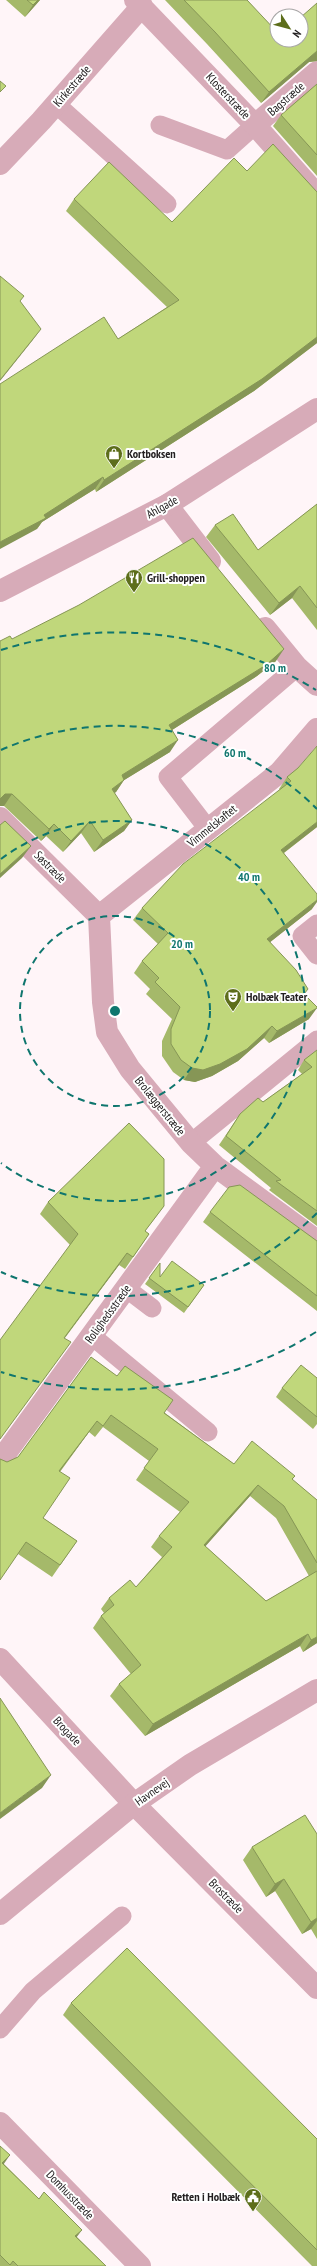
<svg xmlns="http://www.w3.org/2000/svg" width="317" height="2266" font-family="'PT Sans Narrow',sans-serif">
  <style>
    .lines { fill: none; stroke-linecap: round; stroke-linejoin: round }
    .service { stroke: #d7abb8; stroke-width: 19 }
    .minor { stroke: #d7abb8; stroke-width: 22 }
    .tertiary { stroke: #d7abb8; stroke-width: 22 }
    .wall { fill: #a5b96a; fill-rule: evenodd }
    .shaded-wall { fill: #869656 }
    .building { fill: #c0d77b; stroke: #869656 }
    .ring { fill: none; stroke: #0f766e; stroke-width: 2; stroke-dasharray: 7 5 }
    .labels { text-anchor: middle; stroke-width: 4; stroke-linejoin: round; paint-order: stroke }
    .street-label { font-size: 12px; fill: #232021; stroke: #fff }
    .poi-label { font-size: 12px; font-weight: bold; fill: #232021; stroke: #fff; text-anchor: start }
    .centre { fill: #0f766e; stroke: #fff; stroke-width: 2 }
    .ring-label { font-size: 12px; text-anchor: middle; font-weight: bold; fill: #0f766e; stroke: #fff; stroke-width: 4; stroke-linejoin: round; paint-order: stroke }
  </style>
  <rect width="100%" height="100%" fill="#fff5f8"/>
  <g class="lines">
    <path class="service" d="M 56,104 L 167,204
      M 160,125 L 227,150 L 255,125
      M 208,829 L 168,777 L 297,667
      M 317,924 L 302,936 L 317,955
      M 191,1143 L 317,1040
      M 127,1289 L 152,1308
      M 92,1336 L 208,1432
      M 0,2029 L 33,1991 L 122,1916"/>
    <path class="minor" d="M 135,0 L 255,125 L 317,195
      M 255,125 L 317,72
      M 0,164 L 41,121 L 142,6
      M 167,505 L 210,561
      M 265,628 L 297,667 L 317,685
      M 0,818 L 99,916
      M 99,916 L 103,1002 L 107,1032 L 130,1069 L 191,1143 L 215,1166 L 317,1241
      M 99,916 L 280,772 L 317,729
      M 0,1461 L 215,1166
      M 0,1659 L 134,1804 L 317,1988
      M 0,2123 L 140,2266"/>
    <path class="tertiary" d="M 0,591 L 167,505 L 317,409
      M 0,1914 L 134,1804 L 190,1765 L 317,1690"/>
  </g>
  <path class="wall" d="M 6,0 L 40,0 L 25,17 Z
    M 165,0 L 247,0 L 277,40 L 317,3 L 317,61 L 309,62 L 261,103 L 207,44 Z
    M 317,84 L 317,176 L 273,126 L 281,115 Z
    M 247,171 L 317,192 L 317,343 L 254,391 L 96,492 L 95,489 L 42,522 L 37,529 L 118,339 L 167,307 L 66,211 L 74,199 L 172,222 Z
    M 317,504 L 317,630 L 292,598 L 270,615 L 206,537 L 215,525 L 258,550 Z
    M 12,639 L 276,661 L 257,676 L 172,730 L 170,752 L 124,780 L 116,792 L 114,793 L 132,820 L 124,831 L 94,852 L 81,833 L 63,852 L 46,836 L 41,841 L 4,806 Z
    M 298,768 L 317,827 L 284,853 L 312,909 L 270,942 L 304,994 L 309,1019 L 269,1043 L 264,1038 L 238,1061 L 212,1076 L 195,1082 L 184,1080 L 173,1072 L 162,1056 L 162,1041 L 172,1019 L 146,994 L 150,989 L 134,973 L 142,961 L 158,944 L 133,920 L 142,908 L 280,790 L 279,789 L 287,777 Z
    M 317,1050 L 317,1226 L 269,1190 L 271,1188 L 219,1145 L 240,1114 L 263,1102 L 302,1074 L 298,1070 L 304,1060 Z
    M 48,1202 L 164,1206 L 145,1231 L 149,1234 L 125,1269 L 119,1265 L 65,1338 L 70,1245 L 40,1214 Z
    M 210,1212 L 317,1241 L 317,1311 L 203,1222 Z
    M 160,1263 L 160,1277 L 204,1285 L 184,1313 L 145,1284 Z
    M 91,1357 L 165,1413 L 234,1464 L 295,1476 L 292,1480 L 317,1500 L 317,1643 L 303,1652 L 300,1646 L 145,1736 L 110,1696 L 119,1684 L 131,1674 L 93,1628 L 101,1616 L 104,1613 L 101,1609 L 109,1598 L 136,1587 L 162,1557 L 151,1547 L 159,1536 L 180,1512 L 136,1480 L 149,1461 L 103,1427 L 95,1437 L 89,1432 L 60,1472 L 43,1518 L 77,1541 L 52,1577 L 18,1554 L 0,1459 L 7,1462 L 18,1457 ZM 250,1496 L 276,1518 L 309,1576 L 266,1601 L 205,1546 Z
    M 317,1378 L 317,1424 L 313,1429 L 276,1397 L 282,1388 Z
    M 317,1834 L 317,1939 L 311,1929 L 302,1934 L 275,1891 L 266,1897 L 243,1860 L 252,1847 Z
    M 71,2003 L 317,2139 L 317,2266 L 312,2266 L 63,2015 Z
    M 0,2146 L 4,2164 L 106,2266 L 0,2266 Z"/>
  <path class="shaded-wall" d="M 38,0 L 40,0 L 25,17 L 33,5 Z
    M 317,51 L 317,61 L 309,62 L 261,103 L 269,92 Z
    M 41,329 L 32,341 L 0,381 L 0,380 Z
    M 317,337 L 317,343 L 254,391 L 96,492 L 104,480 Z
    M 103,477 L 95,489 L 42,522 L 37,529 L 0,549 L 0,542 Z
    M 300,586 L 292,598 L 270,615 L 279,603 Z
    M 284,649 L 276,661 L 257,676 L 161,737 L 169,725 Z
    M 178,740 L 170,752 L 113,787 L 122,775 Z
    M 124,780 L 116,792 L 103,801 L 112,789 Z
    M 5,794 L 12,794 L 4,806 L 0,806 L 0,799 Z
    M 132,820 L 124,831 L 94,852 L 103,840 Z
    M 90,821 L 81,833 L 63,852 L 71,841 Z
    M 317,822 L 317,827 L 273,861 L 281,850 Z
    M 54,824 L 46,836 L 41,841 L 49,829 Z
    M 31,846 L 22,858 L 0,878 L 0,874 Z
    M 317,900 L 317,902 L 312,909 L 259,951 L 267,939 Z
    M 317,1008 L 309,1019 L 269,1043 L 277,1031 Z
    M 272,1026 L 264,1038 L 238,1061 L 212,1076 L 195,1082 L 184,1080 L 192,1068 Z
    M 127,1253 L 119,1265 L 56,1349 L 64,1338 Z
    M 97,1421 L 89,1432 L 51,1483 L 59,1471 Z
    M 258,1485 L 250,1496 L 196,1557 L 204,1545 Z
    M 308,1634 L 300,1646 L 145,1736 L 153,1724 Z
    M 317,1637 L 317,1643 L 303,1652 L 311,1640 Z
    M 51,1775 L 42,1788 L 0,1819 L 0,1813 Z
    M 284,1879 L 275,1891 L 266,1897 L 275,1884 Z
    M 317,1918 L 317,1921 L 311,1929 L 302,1934 L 311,1922 Z
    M 10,2155 L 1,2168 L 2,2163 Z
    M 82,2230 L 73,2242 L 75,2236 Z"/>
  <path class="building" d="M 27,0 L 38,0 L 33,5 Z
    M 184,0 L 247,0 L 277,32 L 277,40 L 301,40 L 301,17 L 317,3 L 317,51 L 269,92 L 215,32 Z
    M 0,81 L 6,86 L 0,92 Z
    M 317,84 L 317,155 L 281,115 Z
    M 273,144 L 317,192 L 317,337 L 262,379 L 104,480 L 103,477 L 44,515 L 46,518 L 0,542 L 0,384 L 104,317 L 118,339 L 179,300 L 74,199 L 109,162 L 172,222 L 234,158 L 247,171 Z
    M 0,276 L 24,296 L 20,301 L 41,329 L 0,380 Z
    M 317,504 L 317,608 L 300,586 L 279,603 L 215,525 L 233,514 L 258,550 Z
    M 193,538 L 284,649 L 266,665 L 169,725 L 178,740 L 122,775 L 124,780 L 112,789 L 132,820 L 103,840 L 90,821 L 71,841 L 54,824 L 49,829 L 12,794 L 5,794 L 0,799 L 0,641 L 10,636 L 12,639 L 79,605 Z
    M 317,746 L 317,822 L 281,850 L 317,894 L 317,900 L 267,939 L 296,970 L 308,989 L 304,994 L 317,1007 L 317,1008 L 277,1031 L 272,1026 L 247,1049 L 220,1064 L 203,1070 L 192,1068 L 181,1060 L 171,1044 L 171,1029 L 180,1007 L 155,982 L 159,978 L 142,961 L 168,933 L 142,908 L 183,864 L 291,781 L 287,777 L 298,768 Z
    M 5,821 L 31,846 L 0,874 L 0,825 Z
    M 317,1050 L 317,1211 L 276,1181 L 281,1180 L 226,1136 L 240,1114 L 258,1098 L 263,1102 L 312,1067 L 304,1060 Z
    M 129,1123 L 164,1159 L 164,1206 L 145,1231 L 149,1234 L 133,1257 L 127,1253 L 64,1338 L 71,1342 L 0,1439 L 0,1340 L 78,1234 L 48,1202 Z
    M 240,1185 L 317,1241 L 317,1296 L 210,1212 L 229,1187 Z
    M 172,1261 L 204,1285 L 188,1307 L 149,1278 L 160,1263 L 160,1277 Z
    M 91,1357 L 117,1376 L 125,1366 L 173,1400 L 164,1413 L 234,1464 L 252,1441 L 295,1476 L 292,1479 L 317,1500 L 317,1563 L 284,1506 L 258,1485 L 204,1545 L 266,1601 L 317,1571 L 317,1637 L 311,1640 L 308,1634 L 153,1724 L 119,1684 L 141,1665 L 101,1616 L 114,1605 L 109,1598 L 130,1580 L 136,1587 L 172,1547 L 159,1536 L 189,1502 L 144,1468 L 158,1449 L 111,1415 L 103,1426 L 97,1421 L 59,1471 L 70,1478 L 43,1518 L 77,1541 L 60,1565 L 26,1542 L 0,1580 L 0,1459 L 7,1462 L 18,1457 Z
    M 301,1365 L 317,1378 L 317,1417 L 282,1388 Z
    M 0,1698 L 51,1775 L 0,1813 Z
    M 305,1815 L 317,1834 L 317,1918 L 311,1922 L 284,1879 L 275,1884 L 252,1847 Z
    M 127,1948 L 317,2139 L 317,2250 L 71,2003 Z
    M 0,2146 L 10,2155 L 2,2163 L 39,2199 L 44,2192 L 82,2230 L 75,2236 L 106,2266 L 18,2266 L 13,2261 L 10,2265 L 0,2255 Z"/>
  <g class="ring">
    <circle cx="115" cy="1011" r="95"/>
    <path d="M1 859A190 190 0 1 1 1 1163"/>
    <path d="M317 1213A285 285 0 0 1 1 1272M1 750A285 285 0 0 1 317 809"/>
    <path d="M316 1332A379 379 0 0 1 1 1372M1 650A379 379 0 0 1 316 690"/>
  </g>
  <defs>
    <symbol id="shop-pin" viewBox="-11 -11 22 30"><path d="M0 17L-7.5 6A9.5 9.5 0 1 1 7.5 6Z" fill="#5d6e1b" stroke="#fff"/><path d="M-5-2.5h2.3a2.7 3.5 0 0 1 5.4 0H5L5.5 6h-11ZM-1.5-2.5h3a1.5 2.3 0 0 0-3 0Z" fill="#fff"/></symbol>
    <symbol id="restaurant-pin" viewBox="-11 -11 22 30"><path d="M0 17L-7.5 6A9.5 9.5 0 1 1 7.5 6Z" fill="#5d6e1b" stroke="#fff"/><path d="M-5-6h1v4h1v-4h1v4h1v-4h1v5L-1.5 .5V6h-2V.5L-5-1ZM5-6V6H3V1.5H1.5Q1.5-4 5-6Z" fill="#fff"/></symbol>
    <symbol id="theatre-pin" viewBox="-11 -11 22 30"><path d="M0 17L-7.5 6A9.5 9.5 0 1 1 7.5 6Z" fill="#5d6e1b" stroke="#fff"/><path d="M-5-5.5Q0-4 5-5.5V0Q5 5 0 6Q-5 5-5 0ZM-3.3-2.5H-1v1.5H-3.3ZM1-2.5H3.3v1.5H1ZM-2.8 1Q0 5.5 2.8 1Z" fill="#fff"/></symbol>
    <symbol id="civic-pin" viewBox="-11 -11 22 30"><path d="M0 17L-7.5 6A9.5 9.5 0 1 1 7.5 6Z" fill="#5d6e1b" stroke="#fff"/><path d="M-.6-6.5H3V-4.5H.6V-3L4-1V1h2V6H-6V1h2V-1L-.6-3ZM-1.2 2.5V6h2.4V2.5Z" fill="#fff"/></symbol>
  </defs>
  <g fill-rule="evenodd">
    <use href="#shop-pin" x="104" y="444" width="20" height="27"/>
    <use href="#restaurant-pin" x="124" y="568" width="20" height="27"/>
    <use href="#theatre-pin" x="223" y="987" width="20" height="27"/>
    <use href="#civic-pin" x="243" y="2187" width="20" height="27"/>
  </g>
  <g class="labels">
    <g class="street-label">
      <text transform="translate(72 86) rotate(-49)" y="4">Kirkestræde</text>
      <text transform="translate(228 96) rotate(47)" y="4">Klosterstræde</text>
      <text transform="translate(286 99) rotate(-41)" y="4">Bagstræde</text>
      <text transform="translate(162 507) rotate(-29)" y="4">Ahlgade</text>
      <text transform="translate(212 826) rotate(-39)" y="4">Vimmelskaftet</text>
      <text transform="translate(50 867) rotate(45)" y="4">Søstræde</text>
      <text transform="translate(160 1106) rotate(51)" y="4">Brolæggerstræde</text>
      <text transform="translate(108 1314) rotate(-54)" y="4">Rolighedsstræde</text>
      <text transform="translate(67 1731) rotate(47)" y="4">Brogade</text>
      <text transform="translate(152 1792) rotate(-35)" y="4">Havnevej</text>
      <text transform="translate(226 1896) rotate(45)" y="4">Brostræde</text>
      <text transform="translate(70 2195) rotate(46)" y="4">Domhusstræde</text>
    </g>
    <g class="poi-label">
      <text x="127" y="458">Kortboksen</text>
      <text x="147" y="582">Grill-shoppen</text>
      <text x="246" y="1001">Holbæk Teater</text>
      <text x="240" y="2201" text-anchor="end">Retten i Holbæk</text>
    </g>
  </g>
  <circle cx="115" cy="1011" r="6" class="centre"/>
  <g class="ring-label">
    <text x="275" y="672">80 m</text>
    <text x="235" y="757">60 m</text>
    <text x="249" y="881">40 m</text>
    <text x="182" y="948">20 m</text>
  </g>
  <g transform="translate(289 28) rotate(126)"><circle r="19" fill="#ffffff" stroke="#a7a6a6"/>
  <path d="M0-3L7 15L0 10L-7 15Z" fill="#5d6e1b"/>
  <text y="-6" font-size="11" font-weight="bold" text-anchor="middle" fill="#232021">N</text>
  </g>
</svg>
